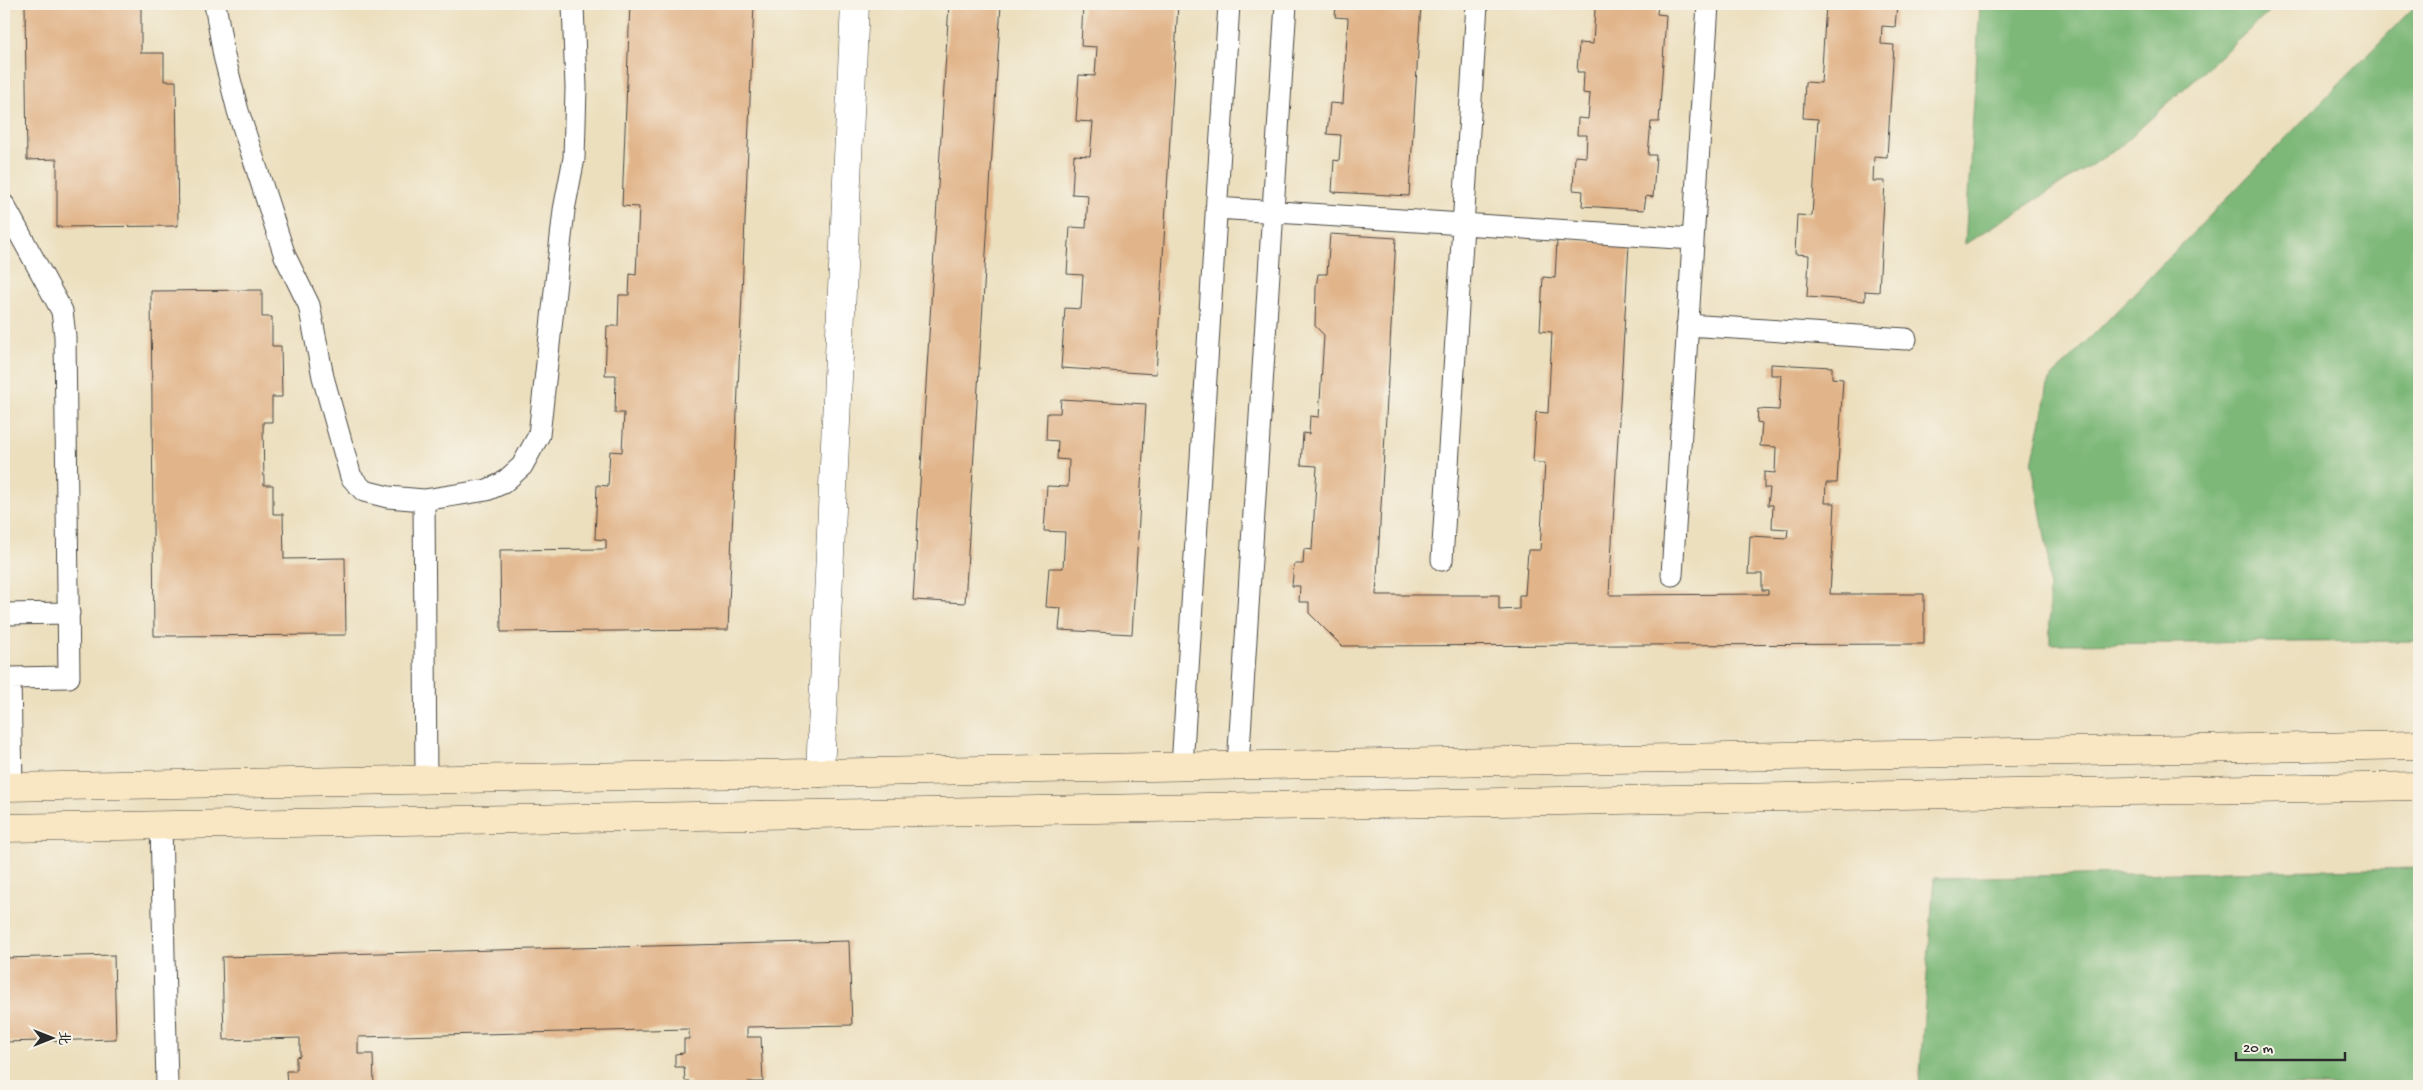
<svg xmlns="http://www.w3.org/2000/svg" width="2423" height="1090" font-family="'Gochi Hand','LXGW WenKai TC',sans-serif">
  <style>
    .forest { fill: #7db878; stroke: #547252 }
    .building { fill: #e1b489 }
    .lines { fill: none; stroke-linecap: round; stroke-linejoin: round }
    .lane-casing { stroke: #484641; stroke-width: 23 }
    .street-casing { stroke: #484641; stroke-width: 29 }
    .secondary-casing { stroke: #484641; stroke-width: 29 }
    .lane { stroke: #fff; stroke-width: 21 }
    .street { stroke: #fff; stroke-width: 28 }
    .secondary { stroke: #f9e7c3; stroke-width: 28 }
  </style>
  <rect width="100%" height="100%" fill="#f7f3e8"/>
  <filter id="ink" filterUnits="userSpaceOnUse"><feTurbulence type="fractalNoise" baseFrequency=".02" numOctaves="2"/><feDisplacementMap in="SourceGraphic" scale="10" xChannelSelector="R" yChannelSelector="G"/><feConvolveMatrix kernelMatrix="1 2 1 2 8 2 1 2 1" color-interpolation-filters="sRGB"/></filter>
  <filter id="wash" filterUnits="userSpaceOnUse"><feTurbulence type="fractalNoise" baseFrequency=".0096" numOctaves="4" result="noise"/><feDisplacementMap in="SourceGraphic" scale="20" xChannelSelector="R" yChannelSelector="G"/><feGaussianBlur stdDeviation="1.12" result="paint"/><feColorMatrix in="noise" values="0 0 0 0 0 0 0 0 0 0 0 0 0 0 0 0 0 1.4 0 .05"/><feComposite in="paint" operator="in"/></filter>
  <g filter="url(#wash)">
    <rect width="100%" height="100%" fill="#ecdfbe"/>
    <path class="forest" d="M 1980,4 L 2278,4 L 2117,149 L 1965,244 Z
      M 2417,4 L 2419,4 L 2419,641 L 2050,644 L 2048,554 L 2032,464 L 2049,380 Z
      M 2419,868 L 2419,1086 L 1919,1086 L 1934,878 Z"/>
    <g id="blocks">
      <path class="building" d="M 25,4 L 141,4 L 141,53 L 164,53 L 164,81 L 176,81 L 178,226 L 57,227 L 57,159 L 27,160 Z
        M 630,4 L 754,4 L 728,630 L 501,632 L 500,550 L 606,549 L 606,540 L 595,539 L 597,485 L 608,486 L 610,451 L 622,452 L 624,413 L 615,413 L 616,375 L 605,375 L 607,326 L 618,326 L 619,295 L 629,295 L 630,274 L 636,275 L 639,207 L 622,206 Z
        M 949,4 L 1001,4 L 965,603 L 913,600 Z
        M 1083,4 L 1178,4 L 1156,374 L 1061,368 L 1065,308 L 1081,309 L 1083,275 L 1067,274 L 1070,227 L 1086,228 L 1088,195 L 1072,194 L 1074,155 L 1090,156 L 1093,122 L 1076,121 L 1079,75 L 1095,76 L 1097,47 L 1081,46 Z
        M 1336,4 L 1421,4 L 1409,196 L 1332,192 L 1334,160 L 1339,161 L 1341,135 L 1327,134 L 1330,103 L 1343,104 L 1348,18 L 1335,17 Z
        M 1586,4 L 1658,4 L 1657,14 L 1666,15 L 1659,122 L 1651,122 L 1648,155 L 1656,155 L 1653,197 L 1646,196 L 1644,210 L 1582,206 L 1583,191 L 1573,190 L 1575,156 L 1586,157 L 1587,135 L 1577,135 L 1578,118 L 1588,119 L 1590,94 L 1583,93 L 1584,72 L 1577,72 L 1579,43 L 1593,44 L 1595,9 L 1586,8 Z
        M 1826,4 L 1897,4 L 1895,27 L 1882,26 L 1881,44 L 1894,45 L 1887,157 L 1874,156 L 1873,181 L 1885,181 L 1879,292 L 1865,291 L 1865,301 L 1807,297 L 1809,255 L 1795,254 L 1797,215 L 1812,216 L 1818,119 L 1803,118 L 1805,82 L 1821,83 Z
        M 1330,234 L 1396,238 L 1376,595 L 1499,595 L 1499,610 L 1519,609 L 1519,595 L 1525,595 L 1528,550 L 1540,550 L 1545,463 L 1533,462 L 1536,412 L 1548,413 L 1552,332 L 1540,331 L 1543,277 L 1555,278 L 1557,240 L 1629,244 L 1609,595 L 1768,594 L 1768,590 L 1762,590 L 1762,574 L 1748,574 L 1750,536 L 1787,538 L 1788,529 L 1772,528 L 1773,505 L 1768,505 L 1770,488 L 1764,488 L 1764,472 L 1775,473 L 1776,447 L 1760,446 L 1762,423 L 1757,422 L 1758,409 L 1779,410 L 1781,375 L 1771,375 L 1771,364 L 1832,367 L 1832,378 L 1843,379 L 1837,483 L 1826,483 L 1825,503 L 1835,503 L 1830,594 L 1924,594 L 1924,644 L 1342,646 L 1309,613 L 1309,602 L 1299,602 L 1300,586 L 1292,586 L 1294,564 L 1303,564 L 1304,549 L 1312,550 L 1317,466 L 1301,465 L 1303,433 L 1309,434 L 1310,416 L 1319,417 L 1324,335 L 1315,326 L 1316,287 L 1318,274 L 1327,274 Z
        M 262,290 L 262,317 L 272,317 L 272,346 L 281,346 L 282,397 L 272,397 L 272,422 L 263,422 L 264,485 L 273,485 L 273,514 L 283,514 L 284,559 L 345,558 L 346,635 L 154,636 L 151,291 Z
        M 1061,399 L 1146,404 L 1132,634 L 1059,630 L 1061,608 L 1046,607 L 1049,568 L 1063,568 L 1065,532 L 1044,531 L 1047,486 L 1068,487 L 1069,460 L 1057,459 L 1058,441 L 1046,440 L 1047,413 L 1060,413 Z
        M 849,941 L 852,1025 L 747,1027 L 747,1037 L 761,1037 L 763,1082 L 748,1082 L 748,1086 L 690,1086 L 690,1081 L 685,1081 L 684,1067 L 675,1067 L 675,1054 L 684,1053 L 684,1039 L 689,1039 L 689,1029 L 358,1037 L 358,1054 L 373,1054 L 374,1086 L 287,1085 L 286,1071 L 296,1071 L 296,1057 L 300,1056 L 300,1038 L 224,1040 L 222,957 Z
        M 114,955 L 116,1039 L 4,1042 L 4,958 Z"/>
    </g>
  </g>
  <g filter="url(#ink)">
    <use href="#blocks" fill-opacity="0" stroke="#484641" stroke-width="1"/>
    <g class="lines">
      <defs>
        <path id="lane" d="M 215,4 L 224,56 L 238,111 L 285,256 L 309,305 L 323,377 L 351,477 L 364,491 L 388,497 L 424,500 L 487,490 L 503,483 L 522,466 L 539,435 L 564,210 L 574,158 L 576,88 L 573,4
          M 4,205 L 62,311 L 65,336 L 69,677 L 10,678 L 12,787
          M 1216,208 L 1693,239
          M 1687,325 L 1906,339
          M 424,500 L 426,780
          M 1442,560 L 1477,4
          M 1672,575 L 1708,4
          M 4,614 L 69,613
          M 1238,766 L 1286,4
          M 1182,767 L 1229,4
          M 161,825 L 167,1086"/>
        <path id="street" d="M 820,773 L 855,4"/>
        <path id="secondary" d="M 4,787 L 2419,745
          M 4,828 L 2419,786"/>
      </defs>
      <use href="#lane" class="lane-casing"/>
      <use href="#street" class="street-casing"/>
      <use href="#secondary" class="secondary-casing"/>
      <use href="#lane" class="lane"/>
      <use href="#street" class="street"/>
      <use href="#secondary" class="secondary"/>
    </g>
  </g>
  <rect width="2423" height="1090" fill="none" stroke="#f7f3e8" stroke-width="20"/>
  <g transform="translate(52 1038) rotate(90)" stroke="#f7f3e8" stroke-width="4" paint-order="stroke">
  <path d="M0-4L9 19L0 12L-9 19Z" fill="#2b2b2b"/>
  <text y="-8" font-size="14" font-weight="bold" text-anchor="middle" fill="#2b2b2b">北</text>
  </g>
  <path d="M2236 1052v8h109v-8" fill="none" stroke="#2b2b2b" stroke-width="2.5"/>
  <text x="2243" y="1052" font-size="15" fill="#2b2b2b" stroke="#f7f3e8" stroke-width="4" paint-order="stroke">20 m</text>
</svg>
